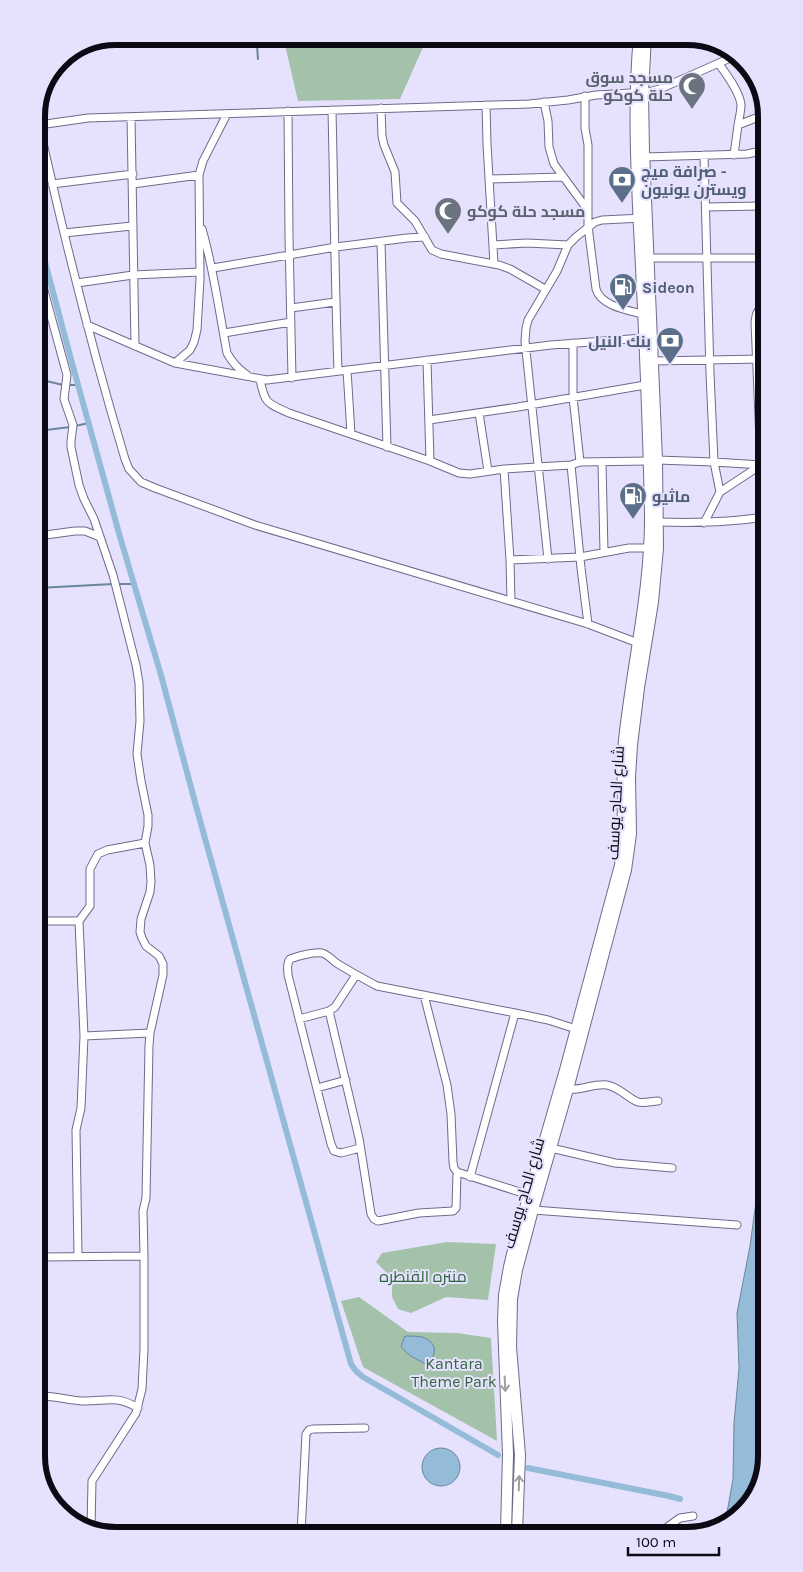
<svg xmlns="http://www.w3.org/2000/svg" width="803" height="1572" font-family="Karla,Cairo,sans-serif">
  <style>
    .green { fill: #a4c1a9 }
    .water { fill: #94bbd7; stroke: #6b869d }
    .lines { fill: none; stroke-linecap: round; stroke-linejoin: round }
    .stream { stroke: #6b869d; stroke-width: 2 }
    .canal { stroke: #94bbd7; stroke-width: 6 }
    .minor-casing { stroke: #6f6a89; stroke-width: 9 }
    .secondary-casing { stroke: #6f6a89; stroke-width: 12 }
    .minor { stroke: #fff; stroke-width: 7 }
    .secondary { stroke: #fff; stroke-width: 10 }
    .oneway { stroke: #9e9da1 }
    .labels { text-anchor: middle; stroke-width: 4; stroke-linejoin: round; paint-order: stroke }
    .worship-label { font-size: 16px; font-weight: bold; fill: #5b616d; stroke: #e6e2fe; text-anchor: end }
    .service-label { font-size: 16px; font-weight: bold; fill: #4e5e75; stroke: #e6e2fe; text-anchor: start }
    .street-label { font-size: 16px; fill: #0c0915; stroke: #e6e2fe }
    .park-label { font-size: 16px; fill: #2f653d; stroke: #e6e2fe }
    .rim { fill: none; stroke: #0c0915; stroke-width: 6 }
  </style>
  <rect width="100%" height="100%" fill="#e6e2fe"/>
  <path class="green" d="M 283,36 L 428,36 L 400,99 L 298,101 Z
    M 447,1242 L 496,1244 L 488,1300 L 446,1297 L 411,1313 L 398,1309 L 392,1297 L 392,1278 L 376,1262 L 382,1253 Z
    M 359,1297 L 408,1332 L 457,1333 L 491,1338 L 497,1441 L 363,1367 L 341,1301 Z"/>
  <path class="water" d="M 765,1167 L 767,1456 L 753,1500 L 725,1524 L 733,1479 L 734,1423 L 739,1368 L 737,1313 L 750,1246 L 759,1180 Z
    M 405,1336 C 411,1336 417,1336 422,1337 C 438,1342 437,1355 427,1365 C 416,1358 408,1357 401,1346 Z
    M422 1467a19 19 0 1 1 38 0a19 19 0 1 1-38 0Z"/>
  <g class="lines">
    <path class="stream" d="M 254,36 L 257,46 L 258,59
      M 38,379 L 63,385
      M 68,385 L 78,385
      M 75,426 L 89,423
      M 38,431 L 70,427
      M 118,584 L 135,584
      M 38,588 L 113,584"/>
    <path class="canal" d="M 37,232 L 72,363 L 120,537 L 161,675 L 196,806 L 351,1364 L 356,1371 L 363,1377 L 498,1455
      M 528,1468 L 669,1496 L 680,1499"/>
    <defs>
      <path id="minor" d="M 719,64 C 726,74 740,92 741,105 C 741,111 739,119 738,125
        M 585,96 L 585,128 L 588,145 L 588,226 L 596,289 C 601,306 627,310 642,314
        M 544,102 L 548,121 L 549,147 L 554,164 L 587,209
        M 486,105 L 487,144 L 494,264
        M 381,108 L 382,136 L 384,145 L 395,172 L 397,203 L 415,221 L 432,250 L 441,254 L 499,265 L 510,269 L 545,289
        M 332,110 C 334,197 335,284 338,371
        M 288,111 L 289,237 L 292,378
        M 131,117 L 135,346
        M 36,119 L 39,125 C 64,238 92,349 125,459 L 129,469 L 141,482 L 155,488 L 255,525 L 588,624 L 638,643
        M 39,125 L 88,118 L 529,104 L 568,100 L 596,95 L 648,92 L 660,89 L 737,55
        M 734,155 L 738,125 L 761,116
        M 644,157 L 747,154 L 761,151
        M 489,179 L 563,177
        M 52,184 L 133,174
        M 133,184 L 199,175
        M 706,207 L 761,206
        M 202,229 C 214,270 219,311 227,353 C 232,362 238,369 247,375
        M 64,233 L 132,226
        M 381,242 L 387,447
        M 493,245 L 527,243 L 568,245
        M 648,258 L 762,258
        M 37,265 L 67,375 L 64,399 L 73,425 L 71,441 L 71,447 L 79,485 L 84,499 L 94,519 L 113,575 L 136,665 L 139,683 L 140,721 L 137,754 L 141,781 L 148,815 L 148,826 L 145,843 L 150,865 L 151,882 L 150,892 L 141,919 L 140,932 L 142,938 L 146,946 L 159,956 L 163,964 L 163,975 L 150,1033 L 149,1046 L 146,1198 L 143,1211 L 144,1256 L 144,1349 L 142,1389 L 136,1413 L 92,1481 L 91,1529
        M 213,268 L 336,247 L 407,238 L 425,237
        M 77,283 L 133,275 L 200,272
        M 291,308 L 335,302
        M 87,325 L 175,363 L 267,380 L 551,345 L 643,338
        M 224,333 L 291,322
        M 573,343 L 573,397 L 580,462
        M 427,360 L 430,461
        M 653,361 L 762,359
        M 175,363 L 190,350 L 194,342 L 197,330 L 200,279 L 199,175 L 203,161 L 227,114
        M 347,370 L 351,434
        M 260,380 C 265,404 267,403 289,413 L 430,461 L 459,473 L 470,474 L 504,469 L 571,465 L 580,462 L 648,461
        M 479,413 L 488,471
        M 429,420 L 518,407 L 645,385
        M 657,460 L 714,462 L 710,373 L 704,155
        M 602,463 L 604,552
        M 571,465 L 581,568 L 588,624
        M 504,469 L 510,560 L 511,601
        M 720,492 L 761,465 L 755,322 C 756,316 756,311 762,307
        M 658,522 C 693,523 728,523 763,517
        M 704,523 L 720,492 L 714,462 L 762,465
        M 38,536 L 75,531 L 85,531 L 100,537
        M 548,559 L 525,341 L 526,328 L 528,320 L 557,271 L 568,245 L 576,237 L 595,222 L 602,220 L 643,218
        M 510,560 L 580,557 L 629,548 L 650,548
        M 39,840 L 43,847 L 42,921
        M 40,921 L 79,921 L 90,906 L 90,869 L 98,854 L 107,850 L 145,843
        M 79,921 L 84,1036
        M 329,1011 L 359,1138 L 371,1214 L 374,1219 L 378,1221 L 419,1213 L 453,1211 L 456,1208 L 457,1172 L 454,1168 L 453,1162 L 451,1114 L 447,1085 L 424,995
        M 299,1019 L 329,1011 L 335,1007 L 356,975
        M 317,1088 L 346,1080
        M 568,1089 C 581,1091 594,1083 607,1085 C 619,1087 629,1099 638,1102 C 644,1104 652,1101 658,1101
        M 360,1148 L 341,1153 L 334,1151 L 331,1144 L 288,975 C 288,969 286,964 290,959 C 299,956 312,952 322,953 C 329,955 333,961 338,964 C 351,972 364,979 377,986 L 515,1013 L 548,1020 L 576,1029
        M 551,1148 L 615,1163 L 672,1168
        M 457,1172 L 529,1195
        M 470,1177 L 515,1013
        M 533,1210 L 737,1225
        M 78,1256 L 76,1130 L 81,1108 L 84,1036 L 150,1033
        M 41,1257 L 144,1256
        M 42,1396 C 55,1396 68,1400 81,1401 C 105,1402 115,1394 138,1408
        M 663,1530 L 680,1518 L 693,1516
        M 301,1534 L 306,1434 L 309,1430 L 313,1429 L 365,1428"/>
      <path id="secondary" d="M 506,1532 L 508,1454 L 503,1321 L 504,1295 L 509,1267 L 514,1246 L 565,1070 L 620,865 C 626,824 620,782 624,740 C 632,664 651,589 650,512 C 648,418 644,323 639,228 C 636,165 633,100 639,36
        M 517,1532 L 520,1455 L 511,1347 L 512,1299 L 517,1270 L 533,1210 L 568,1089 L 626,870 L 631,834 L 630,777 L 632,745 L 639,688 L 653,602 L 658,548 L 657,460 L 644,151 L 643,93 L 646,36"/>
    </defs>
    <use href="#minor" class="minor-casing"/>
    <use href="#secondary" class="secondary-casing"/>
    <use href="#minor" class="minor"/>
    <use href="#secondary" class="secondary"/>
  </g>
  <defs><path id="oneway-shaft" d="M-6 0H5M1.5-3L5.5 0L1.5 3" fill="none" stroke-width="1.6" stroke-linecap="round" stroke-linejoin="round" transform="scale(1.25)"/></defs>
  <g class="oneway">
    <use href="#oneway-shaft" transform="translate(505 1384) rotate(87)"/>
    <use href="#oneway-shaft" transform="translate(519 1483) rotate(-88)"/>
  </g>
  <defs>
    <symbol id="mosque-pin" viewBox="-11 -11 22 30"><path d="M0 17L-7.5 6A9.5 9.5 0 1 1 7.5 6Z" fill="#6b7280" stroke="#e6e2fe"/><path d="M3.5-4.9A6 6 0 1 0 3.5 4.9A5 5 0 1 1 3.5-4.9Z" fill="#fff"/></symbol>
    <symbol id="bank-pin" viewBox="-11 -11 22 30"><path d="M0 17L-7.5 6A9.5 9.5 0 1 1 7.5 6Z" fill="#5c6f8a" stroke="#e6e2fe"/><path d="M-6-4H6V4H-6ZM0-2.3a2.3 2.3 0 1 0 0 4.6a2.3 2.3 0 1 0 0-4.6Z" fill="#fff"/></symbol>
    <symbol id="fuel-pin" viewBox="-11 -11 22 30"><path d="M0 17L-7.5 6A9.5 9.5 0 1 1 7.5 6Z" fill="#5c6f8a" stroke="#e6e2fe"/><path d="M-5.5-6h7V0h2V4h1.3V-2.5L3-4.5l.8-.8L6-3V5H2.5V1h-1V6h-7ZM-4.2-4.7v3.2H.2V-4.7Z" fill="#fff"/></symbol>
  </defs>
  <g fill-rule="evenodd">
    <use href="#mosque-pin" x="676" y="70" width="32" height="43"/>
    <use href="#bank-pin" x="606" y="164" width="32" height="43"/>
    <use href="#mosque-pin" x="432" y="195" width="32" height="43"/>
    <use href="#fuel-pin" x="607" y="271" width="32" height="43"/>
    <use href="#bank-pin" x="654" y="325" width="32" height="43"/>
    <use href="#fuel-pin" x="617" y="480" width="32" height="43"/>
  </g>
  <g class="labels">
    <g class="worship-label">
      <text x="673" y="83">مسجد سوق<tspan x="673" dy="18">حلة كوكو</tspan></text>
      <text x="467" y="217" text-anchor="start">مسجد حلة كوكو</text>
    </g>
    <g class="service-label">
      <text x="641" y="177">صرافة ميج -<tspan x="641" dy="18">ويسترن يونيون</tspan></text>
      <text x="642" y="293">Sideon</text>
      <text x="651" y="347" text-anchor="end">بنك النيل</text>
      <text x="652" y="502">ماثيو</text>
    </g>
    <g class="street-label">
      <text transform="translate(615 803) rotate(-87)" y="6">شارع الحاج يوسف</text>
      <text transform="translate(523 1193) rotate(-74)" y="6">شارع الحاج يوسف</text>
    </g>
    <g class="park-label">
      <text x="423" y="1282">منتره القنطره</text>
      <text x="454" y="1369">Kantara<tspan x="454" dy="18">Theme Park</tspan></text>
    </g>
  </g>
  <path d="M0 0H803V1572H0ZM116 45H687A71 71 0 0 1 758 116V1456A71 71 0 0 1 687 1527H116A71 71 0 0 1 45 1456V116A71 71 0 0 1 116 45Z" fill="#e6e2fe" fill-rule="evenodd"/>
  <path class="rim" d="M116 45H687A71 71 0 0 1 758 116V1456A71 71 0 0 1 687 1527H116A71 71 0 0 1 45 1456V116A71 71 0 0 1 116 45Z"/>
  <path d="M628 1547v8h91v-8" fill="none" stroke="#0c0915" stroke-width="2.5"/>
  <text x="636" y="1547" font-size="15" fill="#0c0915" stroke="#e6e2fe" stroke-width="4" paint-order="stroke">100 m</text>
</svg>
